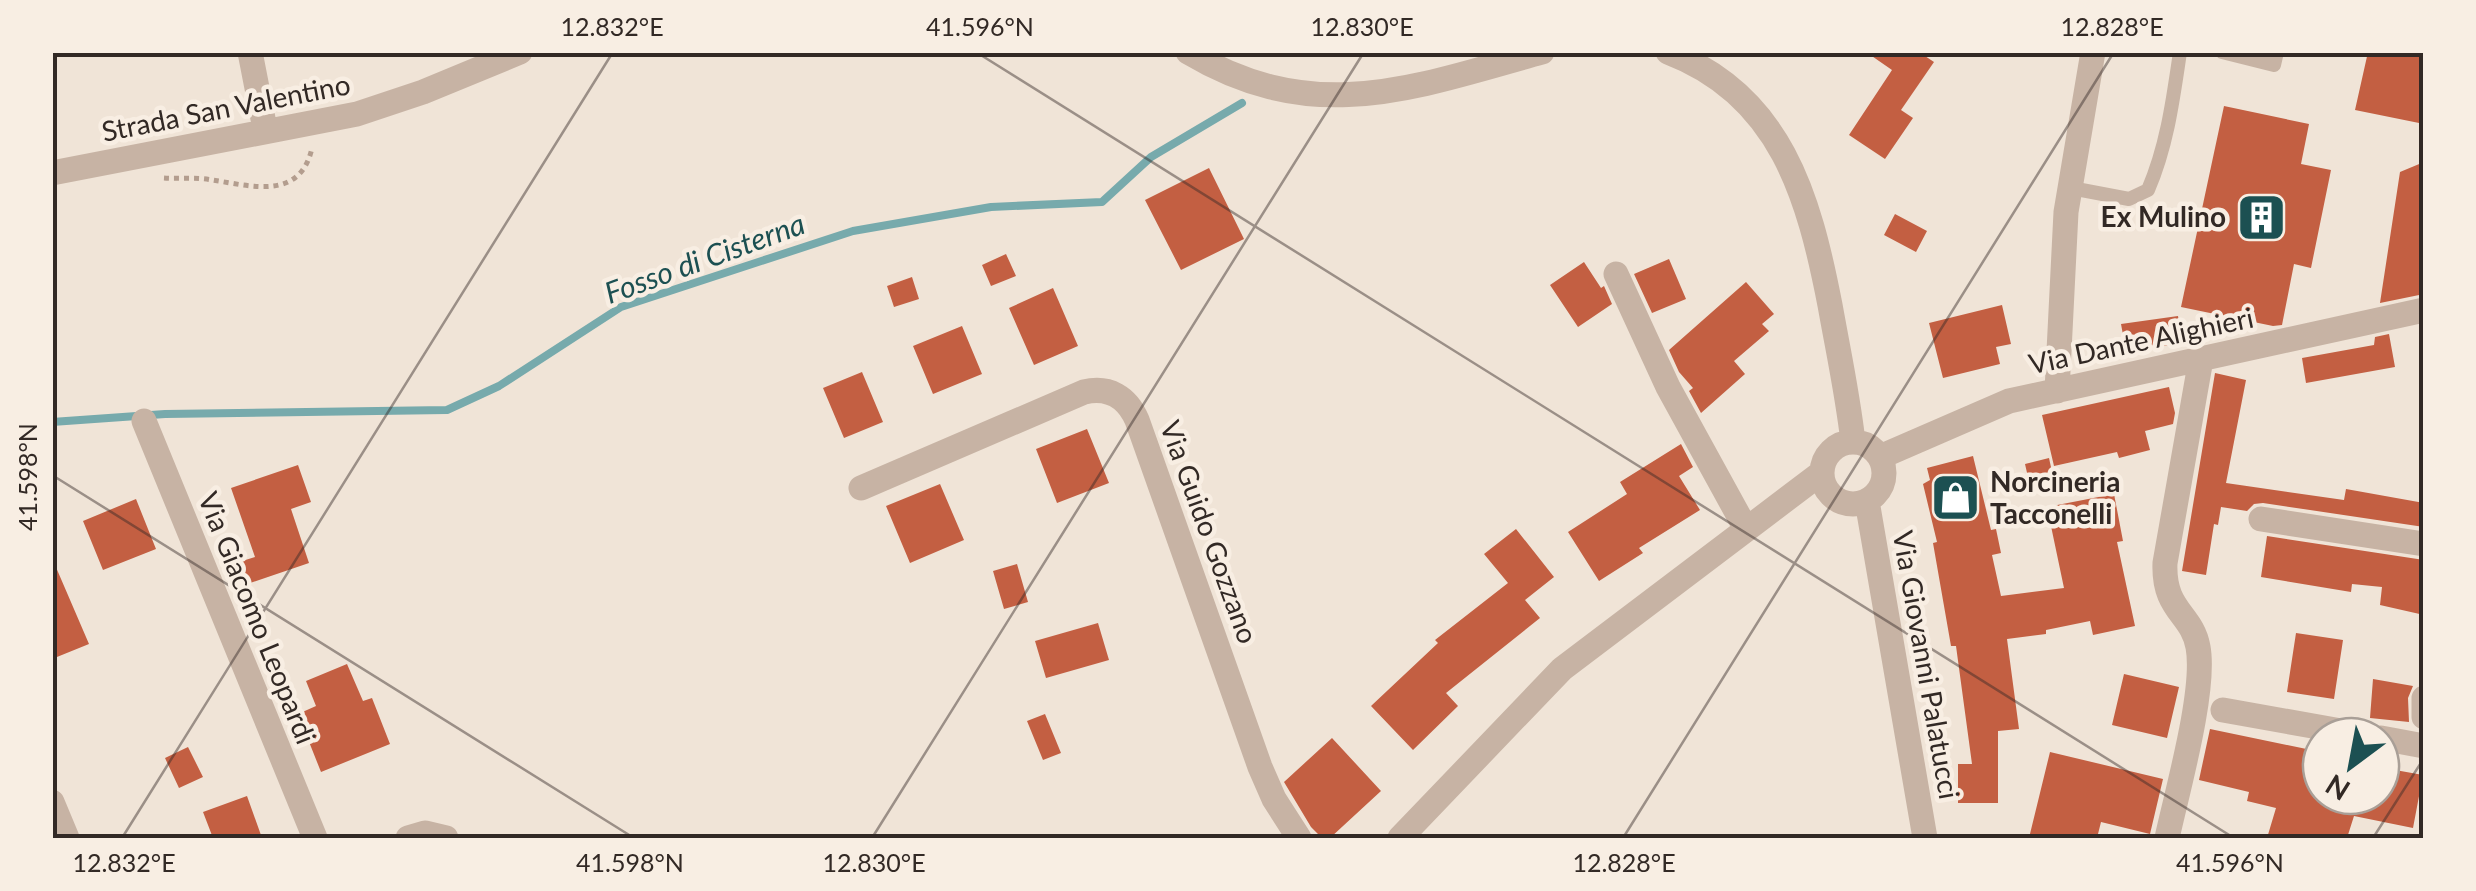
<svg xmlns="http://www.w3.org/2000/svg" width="2476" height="891" font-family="Lato,sans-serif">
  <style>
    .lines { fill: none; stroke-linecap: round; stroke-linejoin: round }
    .stream { stroke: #77aaac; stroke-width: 8 }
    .building { fill: #c35f42 }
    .path { stroke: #b39d8e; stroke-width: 5; stroke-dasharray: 5 5; stroke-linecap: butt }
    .service { stroke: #c7b3a4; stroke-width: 14 }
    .minor { stroke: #c7b3a4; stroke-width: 25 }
    .ticks { fill: none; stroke: #322925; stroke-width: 2.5; stroke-opacity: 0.45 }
    .labels { text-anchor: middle; stroke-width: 9; stroke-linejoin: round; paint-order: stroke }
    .street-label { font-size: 28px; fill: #322925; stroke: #f8eee3 }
    .poi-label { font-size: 28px; font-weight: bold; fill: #322925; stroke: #f8eee3; text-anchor: end }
    .water-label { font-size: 30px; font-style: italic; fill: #1c5052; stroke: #f8eee3 }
    .neatline { fill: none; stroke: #322925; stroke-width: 4 }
    .ticks-label { font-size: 25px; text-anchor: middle; fill: #322925 }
  </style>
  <rect width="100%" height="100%" fill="#f0e4d7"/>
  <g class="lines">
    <path class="stream" d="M 1288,53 L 1291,52
      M 52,422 L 165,414 L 447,410 L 499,386 L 621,307 L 853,231 L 991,207 L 1102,202 L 1151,157 L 1242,103"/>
  </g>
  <path class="building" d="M 1866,52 L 1919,52 L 1934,62 L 1901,110 L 1913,118 L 1885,159 L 1849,135 L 1892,70 Z
    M 2368,52 L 2424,52 L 2424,124 L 2355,110 Z
    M 2224,106 L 2309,124 L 2301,164 L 2331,170 L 2311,268 L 2294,264 L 2282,325 L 2273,326 L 2181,307 Z
    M 2424,162 L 2424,294 L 2380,303 L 2400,172 Z
    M 1209,168 L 1244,239 L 1181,270 L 1145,200 Z
    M 1895,214 L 1927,231 L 1916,252 L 1884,235 Z
    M 1006,254 L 1016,276 L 991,286 L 982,265 Z
    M 1669,259 L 1686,299 L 1652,313 L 1634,274 Z
    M 1584,262 L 1601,288 L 1604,286 L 1612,304 L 1578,327 L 1550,285 Z
    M 912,277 L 919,299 L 894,307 L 887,286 Z
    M 1746,282 L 1774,314 L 1762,324 L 1769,331 L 1734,361 L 1745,374 L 1701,413 L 1689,391 L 1693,388 L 1679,372 L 1669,350 Z
    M 1053,288 L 1078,346 L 1034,365 L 1009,308 Z
    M 2002,305 L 2011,344 L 1996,347 L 2000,364 L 1943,378 L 1929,323 Z
    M 2178,316 L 2182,343 L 2126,351 L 2121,324 Z
    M 962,326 L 982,374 L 933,394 L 913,346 Z
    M 2389,334 L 2395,367 L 2306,383 L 2302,358 L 2374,345 L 2375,337 Z
    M 862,372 L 883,422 L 844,438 L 823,388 Z
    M 2215,373 L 2246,380 L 2226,483 L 2344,500 L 2346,489 L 2424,503 L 2424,527 L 2263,503 L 2254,504 L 2247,511 L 2221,507 L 2218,525 L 2214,524 L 2206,575 L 2182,571 Z
    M 2169,387 L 2175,413 L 2173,424 L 2145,431 L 2150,450 L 2119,458 L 2117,452 L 2054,466 L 2042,415 Z
    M 1087,429 L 1109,483 L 1057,503 L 1036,449 Z
    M 1681,444 L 1693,467 L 1679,476 L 1700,510 L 1639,548 L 1643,553 L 1599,581 L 1568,532 L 1627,494 L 1620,482 Z
    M 1973,456 L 1991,530 L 1996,529 L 2001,553 L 1992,555 L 2001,596 L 2064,588 L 2047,507 L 2114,494 L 2123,541 L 2117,542 L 2135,626 L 2093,635 L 2090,621 L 2046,630 L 2046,634 L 2007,639 L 2019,729 L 1998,731 L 1998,803 L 1958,803 L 1958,764 L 1972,764 L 1956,646 L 1951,646 L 1933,543 L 1937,542 L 1923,484 L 1930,480 L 1927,468 Z
    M 2049,458 L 2054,481 L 2030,486 L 2025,464 Z
    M 298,465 L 311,502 L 291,509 L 309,563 L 247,584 L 239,562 L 255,557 L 231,488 Z
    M 940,484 L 964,540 L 910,563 L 886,506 Z
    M 136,499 L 156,549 L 103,570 L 83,521 Z
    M 1516,529 L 1554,577 L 1525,600 L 1540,618 L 1446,693 L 1458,706 L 1413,750 L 1371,706 L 1438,643 L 1435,640 L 1508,583 L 1484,554 Z
    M 2267,536 L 2424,560 L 2424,615 L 2380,605 L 2382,587 L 2352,584 L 2351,592 L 2261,577 Z
    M 52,558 L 89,644 L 52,659 Z
    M 1017,564 L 1028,602 L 1004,609 L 993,571 Z
    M 1098,623 L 1109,660 L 1046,678 L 1035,641 Z
    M 2296,633 L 2343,640 L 2334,699 L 2287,692 Z
    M 347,664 L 363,701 L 372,698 L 390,744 L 321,772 L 298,714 L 316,706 L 306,681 Z
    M 2124,674 L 2179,687 L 2167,738 L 2112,725 Z
    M 2373,679 L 2413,686 L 2408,698 L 2409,722 L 2370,718 Z
    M 1045,714 L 1061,753 L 1043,760 L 1027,721 Z
    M 2210,729 L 2321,752 L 2321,796 L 2381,796 L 2384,768 L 2423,775 L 2413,828 L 2354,816 L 2347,838 L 2267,838 L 2276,808 L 2247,801 L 2249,792 L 2199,780 Z
    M 1332,738 L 1381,791 L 1330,838 L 1322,838 L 1311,827 L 1284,782 Z
    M 188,747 L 203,777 L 179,788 L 165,758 Z
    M 2050,752 L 2163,779 L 2150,834 L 2101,822 L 2097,838 L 2029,838 Z
    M 247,796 L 262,838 L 213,838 L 203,812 Z"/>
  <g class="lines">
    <path class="path" d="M 164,178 C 180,179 197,177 212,180 C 252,186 300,201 312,148"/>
    <path class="service" d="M 2222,52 L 2274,65 L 2277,52
      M 2071,188 L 2129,199 L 2148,190 C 2167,146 2173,100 2180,52"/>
    <path class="minor" d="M 250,52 L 265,129
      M 1188,52 C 1314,127 1412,88 1542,52
      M 1668,52 C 1781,95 1809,197 1830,305 C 1838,350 1848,396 1853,442
      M 52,173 L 357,114 L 423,92 L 520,52
      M 1616,274 L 1668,387 L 1746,529
      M 2057,391 L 2066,212 L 2093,52
      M 144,421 L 315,838
      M1822 473a31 31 0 1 1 62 0a31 31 0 1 1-62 0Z
      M 1880,457 L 2009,401 L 2424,310
      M 861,488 L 1084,392 C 1109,386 1127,397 1137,420 L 1260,767 L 1274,799 L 1299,838
      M 1867,501 L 1925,838
      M 2261,519 L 2424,544
      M 2424,698 L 2424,717
      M 2223,710 L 2369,736
      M 2381,738 L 2424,746
      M 52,802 L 67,838
      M 408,838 L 425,833 L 446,838
      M 1400,838 L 1562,669 L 1821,473
      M 2167,838 C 2177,792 2206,690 2198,647 C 2192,613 2163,611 2165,563 L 2201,359"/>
  </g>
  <path class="ticks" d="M 976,52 L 2234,838M 52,475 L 634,838M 122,838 L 613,52M 872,838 L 1364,52M 1623,838 L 2114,52M 2373,838 L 2424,758"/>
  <defs>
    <symbol id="building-square" viewBox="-11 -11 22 22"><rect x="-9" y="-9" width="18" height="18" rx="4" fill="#1c5052" stroke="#f8eee3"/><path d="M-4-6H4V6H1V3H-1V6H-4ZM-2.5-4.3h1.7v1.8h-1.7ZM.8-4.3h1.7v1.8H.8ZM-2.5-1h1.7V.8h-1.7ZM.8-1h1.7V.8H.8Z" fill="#fff"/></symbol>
    <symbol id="shop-square" viewBox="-11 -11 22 22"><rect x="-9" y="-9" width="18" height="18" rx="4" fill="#1c5052" stroke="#f8eee3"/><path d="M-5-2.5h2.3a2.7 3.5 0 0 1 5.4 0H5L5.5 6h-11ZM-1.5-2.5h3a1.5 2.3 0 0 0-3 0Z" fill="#fff"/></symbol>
  </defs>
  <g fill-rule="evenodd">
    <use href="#building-square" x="2234" y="190" width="55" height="55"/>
    <use href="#shop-square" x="1928" y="470" width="55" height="55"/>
  </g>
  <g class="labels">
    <g class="street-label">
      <text transform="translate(226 108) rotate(-11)" y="10">Strada San Valentino</text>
      <text transform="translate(2141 341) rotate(-12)" y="10">Via Dante Alighieri</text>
      <text transform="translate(1209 532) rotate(70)" y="10">Via Guido Gozzano</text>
      <text transform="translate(257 618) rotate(68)" y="10">Via Giacomo Leopardi</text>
      <text transform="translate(1926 665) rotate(80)" y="10">Via Giovanni Palatucci</text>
    </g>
    <g class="poi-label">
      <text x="2226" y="227">Ex Mulino</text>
      <text x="1990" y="492" text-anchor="start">Norcineria<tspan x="1990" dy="32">Tacconelli</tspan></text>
    </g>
    <g class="water-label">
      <text transform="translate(705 259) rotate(-20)" y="10">Fosso di Cisterna</text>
    </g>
  </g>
  <rect width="2476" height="891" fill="none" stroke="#f8eee3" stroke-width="110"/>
  <g transform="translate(2351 766) rotate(212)"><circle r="48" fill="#f8eee3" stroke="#a99f97" stroke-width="2.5"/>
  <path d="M0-8L18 38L0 25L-18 38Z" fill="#1c5052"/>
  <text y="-15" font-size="28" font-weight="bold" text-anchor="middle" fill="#322925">N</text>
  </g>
  <rect x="55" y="55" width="2366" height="781" class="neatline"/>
  <g class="ticks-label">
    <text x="612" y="36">12.832°E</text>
    <text x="980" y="36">41.596°N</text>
    <text x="1362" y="36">12.830°E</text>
    <text x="2112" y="36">12.828°E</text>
    <text transform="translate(28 477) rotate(-90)" y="9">41.598°N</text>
    <text x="124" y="872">12.832°E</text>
    <text x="630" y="872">41.598°N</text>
    <text x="874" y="872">12.830°E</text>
    <text x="1624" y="872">12.828°E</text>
    <text x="2230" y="872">41.596°N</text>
  </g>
</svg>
